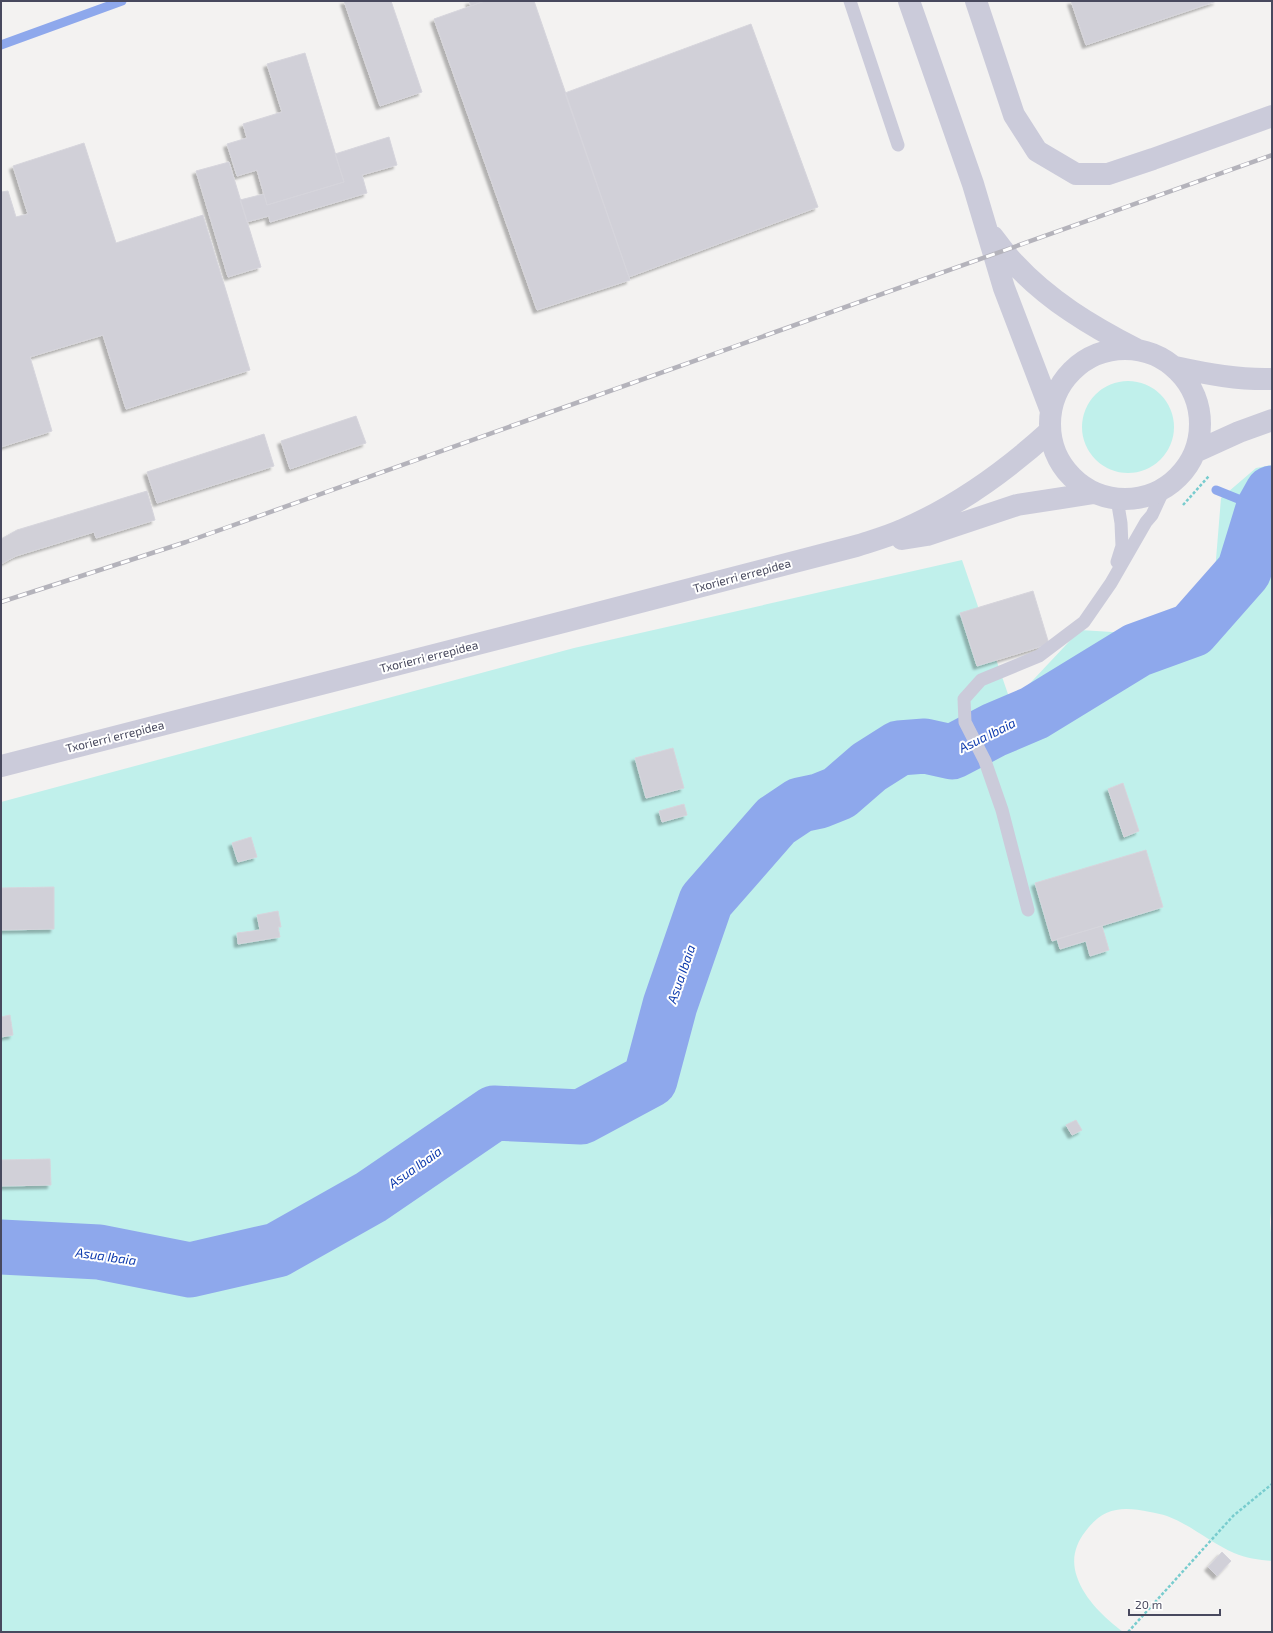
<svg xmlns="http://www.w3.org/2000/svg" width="1273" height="1633" font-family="'Exo 2',sans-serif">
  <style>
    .green { fill: #c0f0eb }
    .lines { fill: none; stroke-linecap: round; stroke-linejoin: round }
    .stream { stroke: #8ea8ec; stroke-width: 9 }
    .river { stroke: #8ea8ec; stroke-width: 55 }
    .building { fill: #d1d0d8; stroke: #d6d5dc; filter: url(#shadow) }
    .path { stroke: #78ccce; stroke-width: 2.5; stroke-dasharray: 3 2; stroke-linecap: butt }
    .service { stroke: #cbcbda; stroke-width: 13 }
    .minor { stroke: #cbcbda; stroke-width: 22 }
    .tertiary { stroke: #cbcbda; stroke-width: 22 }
    .rail-casing { stroke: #b4b3bb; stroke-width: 4.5 }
    .rail { stroke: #fff; stroke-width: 3; stroke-dasharray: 9; stroke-linecap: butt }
    .labels { text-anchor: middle; stroke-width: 4; stroke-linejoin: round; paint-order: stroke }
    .street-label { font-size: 12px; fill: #48495e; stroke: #fff }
    .water-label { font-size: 13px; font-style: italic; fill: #0d3aad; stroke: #fff }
  </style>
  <defs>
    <filter id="shadow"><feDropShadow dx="-3.5" dy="3.5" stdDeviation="1" flood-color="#0004"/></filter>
  </defs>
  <rect width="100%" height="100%" fill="#f3f2f1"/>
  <path class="green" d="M1082 427a46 46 0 1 1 92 0a46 46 0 1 1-92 0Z
    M 1272,465 L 1272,1203 L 1270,1222 L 1272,1243 L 1272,1561 C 1258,1560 1246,1558 1234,1553 C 1211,1543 1191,1525 1167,1516 C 1162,1514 1155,1513 1150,1512 C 1122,1506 1103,1507 1085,1532 C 1075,1545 1071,1560 1077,1577 C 1085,1600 1105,1618 1123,1632 L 1,1632 L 1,802 L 574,648 L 962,560 L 1010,700 L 1018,696 L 1080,630 L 1145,634 L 1186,623 L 1214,584 L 1221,498 L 1256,468 Z"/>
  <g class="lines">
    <path class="stream" d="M 1,45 L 122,1
      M 1216,490 L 1263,509"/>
    <path class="river" d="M 1,1247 L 99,1252 L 190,1270 L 277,1250 L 371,1197 L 494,1113 L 581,1117 L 650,1080 L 670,1005 L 706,901 L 776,821 L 800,805 L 819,801 L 839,793 L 869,767 L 899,748 L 925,746 L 952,752 L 994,730 L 1034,713 L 1137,650 L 1192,630 L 1244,571 L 1263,509 L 1272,493"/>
  </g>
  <path class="building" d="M 344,1 L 391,1 L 422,92 L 380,106 Z
    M 469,1 L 485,1 L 471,6 Z
    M 485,1 L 534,1 L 630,280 L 537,310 L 434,19 Z
    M 1071,1 L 1217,1 L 1086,45 Z
    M 751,24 L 818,207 L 629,277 L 565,93 Z
    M 305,53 L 344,182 L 267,205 L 257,170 L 237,176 L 227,144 L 247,138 L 243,124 L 282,112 L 267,64 Z
    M 389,137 L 397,165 L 362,175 L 367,193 L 270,222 L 269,216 L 247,222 L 240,200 L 264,194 L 267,205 L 344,182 L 335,154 Z
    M 84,143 L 116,243 L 203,215 L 250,370 L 126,409 L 103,335 L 30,357 L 52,431 L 1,447 L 1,192 L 8,191 L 16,217 L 28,214 L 13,166 Z
    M 229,162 L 261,267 L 228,277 L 196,171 Z
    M 356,416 L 366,443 L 290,469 L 281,441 Z
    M 264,434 L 274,466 L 157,503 L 147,472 Z
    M 147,491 L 155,520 L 96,538 L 94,532 L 16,556 L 1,564 L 1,539 L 17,530 Z
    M 1033,591 L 1049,644 L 977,666 L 960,613 Z
    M 673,748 L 684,788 L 646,798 L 635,758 Z
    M 1123,783 L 1139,831 L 1124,837 L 1108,789 Z
    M 684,804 L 687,815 L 662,822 L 659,811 Z
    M 251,837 L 257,857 L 238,862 L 232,843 Z
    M 1146,850 L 1163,907 L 1052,941 L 1035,883 Z
    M 54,887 L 54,929 L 1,930 L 1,888 Z
    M 278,911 L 281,927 L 278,927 L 280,937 L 238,944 L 237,933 L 260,930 L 257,915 Z
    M 1102,926 L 1109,950 L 1090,956 L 1086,941 L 1060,949 L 1057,939 Z
    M 10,1015 L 13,1035 L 1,1037 L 1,1017 Z
    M 1076,1120 L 1082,1130 L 1072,1135 L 1066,1125 Z
    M 50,1159 L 51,1185 L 1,1186 L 1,1160 Z
    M 1222,1552 L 1231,1561 L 1217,1576 L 1208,1567 Z"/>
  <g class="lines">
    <path class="path" d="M 1183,505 L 1209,476
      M 1128,1632 L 1233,1516 L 1272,1484"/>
    <path class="service" d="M 850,1 L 898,145
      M 1117,499 L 1121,523 L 1122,546 L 1117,562
      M 1028,910 L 1002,810 L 985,761 L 965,722 L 964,699 L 981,680 L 1039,656 L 1084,622 L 1111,583 L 1146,522 L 1152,515 L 1164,489"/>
    <path class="minor" d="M 976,1 L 1014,115 L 1037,151 L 1076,174 L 1108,174 L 1153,159 L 1272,116"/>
    <path class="tertiary" d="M 909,1 L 973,184 L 1004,288 L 1051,411
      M 993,237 C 1000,246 1006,255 1014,263 C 1048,300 1091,326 1136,349
      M1050 424a75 75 0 1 1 150 0a75 75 0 1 1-150 0Z
      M 1175,367 C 1207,374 1239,380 1272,379
      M 1195,452 L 1239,432 L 1272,420
      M 902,539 L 927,535 L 1017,505 L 1094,493
      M 1,766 L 563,622 L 856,546 C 871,541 887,537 902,530 C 956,507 1007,470 1050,431"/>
    <defs>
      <path id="rail" d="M 1,602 L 186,542 L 1272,155"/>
    </defs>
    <use href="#rail" class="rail-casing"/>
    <use href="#rail" class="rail"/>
  </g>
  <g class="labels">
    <g class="street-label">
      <text transform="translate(742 576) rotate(-15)" y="4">Txorierri errepidea</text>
      <text transform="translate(429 657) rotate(-14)" y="4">Txorierri errepidea</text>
      <text transform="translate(115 737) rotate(-14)" y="4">Txorierri errepidea</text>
    </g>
    <g class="water-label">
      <text transform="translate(987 735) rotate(-26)" y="5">Asua Ibaia</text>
      <text transform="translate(681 974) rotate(-71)" y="5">Asua Ibaia</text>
      <text transform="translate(415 1167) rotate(-35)" y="5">Asua Ibaia</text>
      <text transform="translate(106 1256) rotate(8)" y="5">Asua Ibaia</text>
    </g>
  </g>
  <rect width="1273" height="1633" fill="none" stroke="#48495e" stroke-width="4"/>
  <path d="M1129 1609v6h91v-6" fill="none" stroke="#48495e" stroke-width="2"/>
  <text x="1135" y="1609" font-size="12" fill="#48495e" stroke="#ffffff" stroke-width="3" paint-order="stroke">20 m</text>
</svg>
